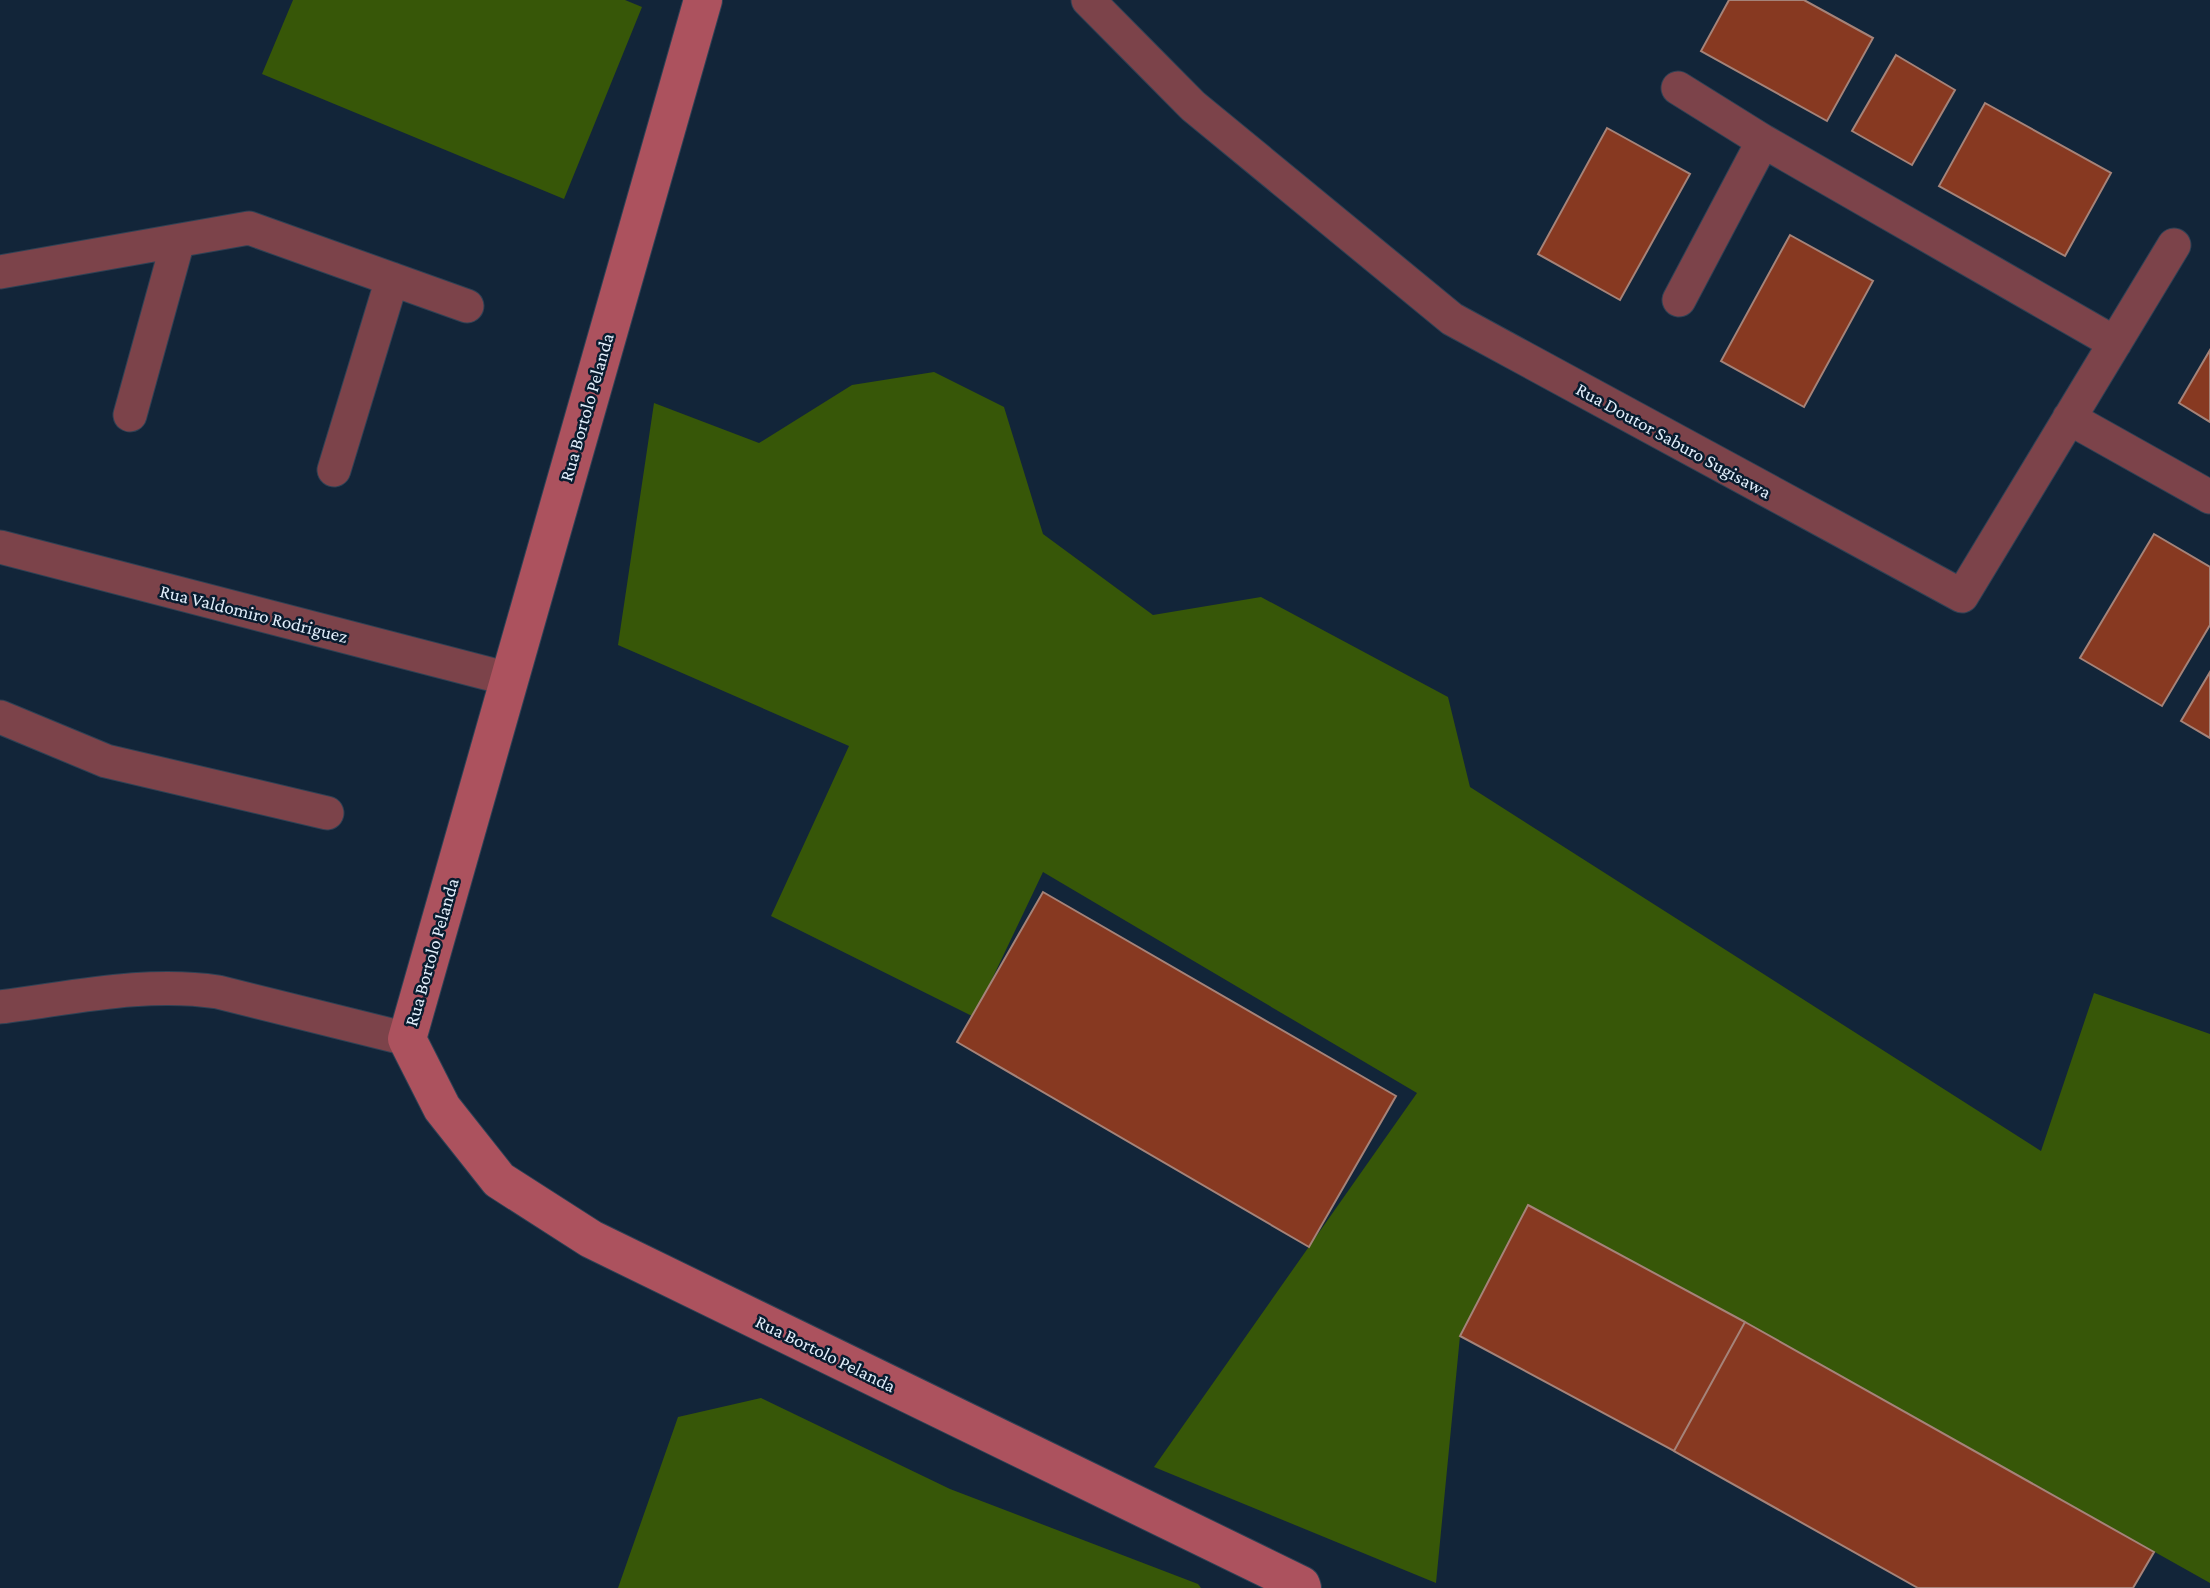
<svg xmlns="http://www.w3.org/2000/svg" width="2210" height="1588" font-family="'Crimson Pro',serif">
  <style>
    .green { fill: #375708 }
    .building { fill: #873921; stroke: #a58379; stroke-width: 2 }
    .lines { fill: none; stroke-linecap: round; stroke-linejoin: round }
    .street-casing { stroke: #2f4154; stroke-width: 35 }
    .secondary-casing { stroke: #2f4154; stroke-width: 40 }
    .street { stroke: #7c434a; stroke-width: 33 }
    .secondary { stroke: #ac525e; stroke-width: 38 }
    .labels { text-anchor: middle; stroke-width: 5; stroke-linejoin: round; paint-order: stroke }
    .street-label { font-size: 19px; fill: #e0edfa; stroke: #091c2f }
  </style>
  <rect width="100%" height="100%" fill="#122539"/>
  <path class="green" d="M 293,0 L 625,0 L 642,7 L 564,199 L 262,74 Z
    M 934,372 L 1004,407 L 1043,534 L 1153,615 L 1261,597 L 1448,697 L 1470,787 L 2041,1151 L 2094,993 L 2210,1034 L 2210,1583 L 1745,1322 L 1529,1205 L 1460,1336 L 1436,1583 L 1154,1467 L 1417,1093 L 1043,872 L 974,1017 L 771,916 L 849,746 L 618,645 L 654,403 L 759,443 L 852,385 Z
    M 761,1398 L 950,1489 L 1198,1584 L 1201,1588 L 618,1588 L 678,1417 Z"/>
  <path class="building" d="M 1729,0 L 1804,0 L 1873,38 L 1827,121 L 1701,51 Z
    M 1896,55 L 1955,90 L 1912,165 L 1852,131 Z
    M 1985,103 L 2111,173 L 2065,256 L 1939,186 Z
    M 1607,128 L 1690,174 L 1620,300 L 1538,254 Z
    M 1790,235 L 1873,281 L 1804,407 L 1721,361 Z
    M 2210,350 L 2210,422 L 2179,403 Z
    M 2154,534 L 2210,567 L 2210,625 L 2162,706 L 2080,658 Z
    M 2210,672 L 2210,738 L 2181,721 Z
    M 1043,892 L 1396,1096 L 1309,1247 L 957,1042 Z
    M 1528,1205 L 1745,1322 L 1674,1451 L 1460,1336 Z
    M 1745,1322 L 2154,1552 L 2133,1588 L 1918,1588 L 1674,1451 Z"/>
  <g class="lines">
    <defs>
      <path id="street" d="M 1088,0 L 1193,106 L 1452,319 L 1962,596 L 2174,245
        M 1678,88 L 1763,141 L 2115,343
        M 0,272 L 249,228 L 467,306
        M 1679,300 L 1763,141
        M 130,415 L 178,241
        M 2069,418 L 2210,497
        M 334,470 L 392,279
        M 0,547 L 509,679
        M 0,717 L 106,761 L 327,813
        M 0,1007 C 72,998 146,981 218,992 L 407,1039"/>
      <path id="secondary" d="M 703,0 L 407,1039 L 442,1108 L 499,1180 L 591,1239 L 1301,1585 L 1302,1588"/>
    </defs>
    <use href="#street" class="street-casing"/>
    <use href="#secondary" class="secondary-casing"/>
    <use href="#street" class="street"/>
    <use href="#secondary" class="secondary"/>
  </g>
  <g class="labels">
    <g class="street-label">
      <text transform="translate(586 407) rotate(-74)" y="7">Rua Bortolo Pelanda</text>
      <text transform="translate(1674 440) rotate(29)" y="7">Rua Doutor Saburo Sugisawa</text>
      <text transform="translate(254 613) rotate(14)" y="7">Rua Valdomiro Rodriguez</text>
      <text transform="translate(431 952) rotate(-74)" y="7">Rua Bortolo Pelanda</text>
      <text transform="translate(826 1353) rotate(26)" y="7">Rua Bortolo Pelanda</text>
    </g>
  </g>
</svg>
